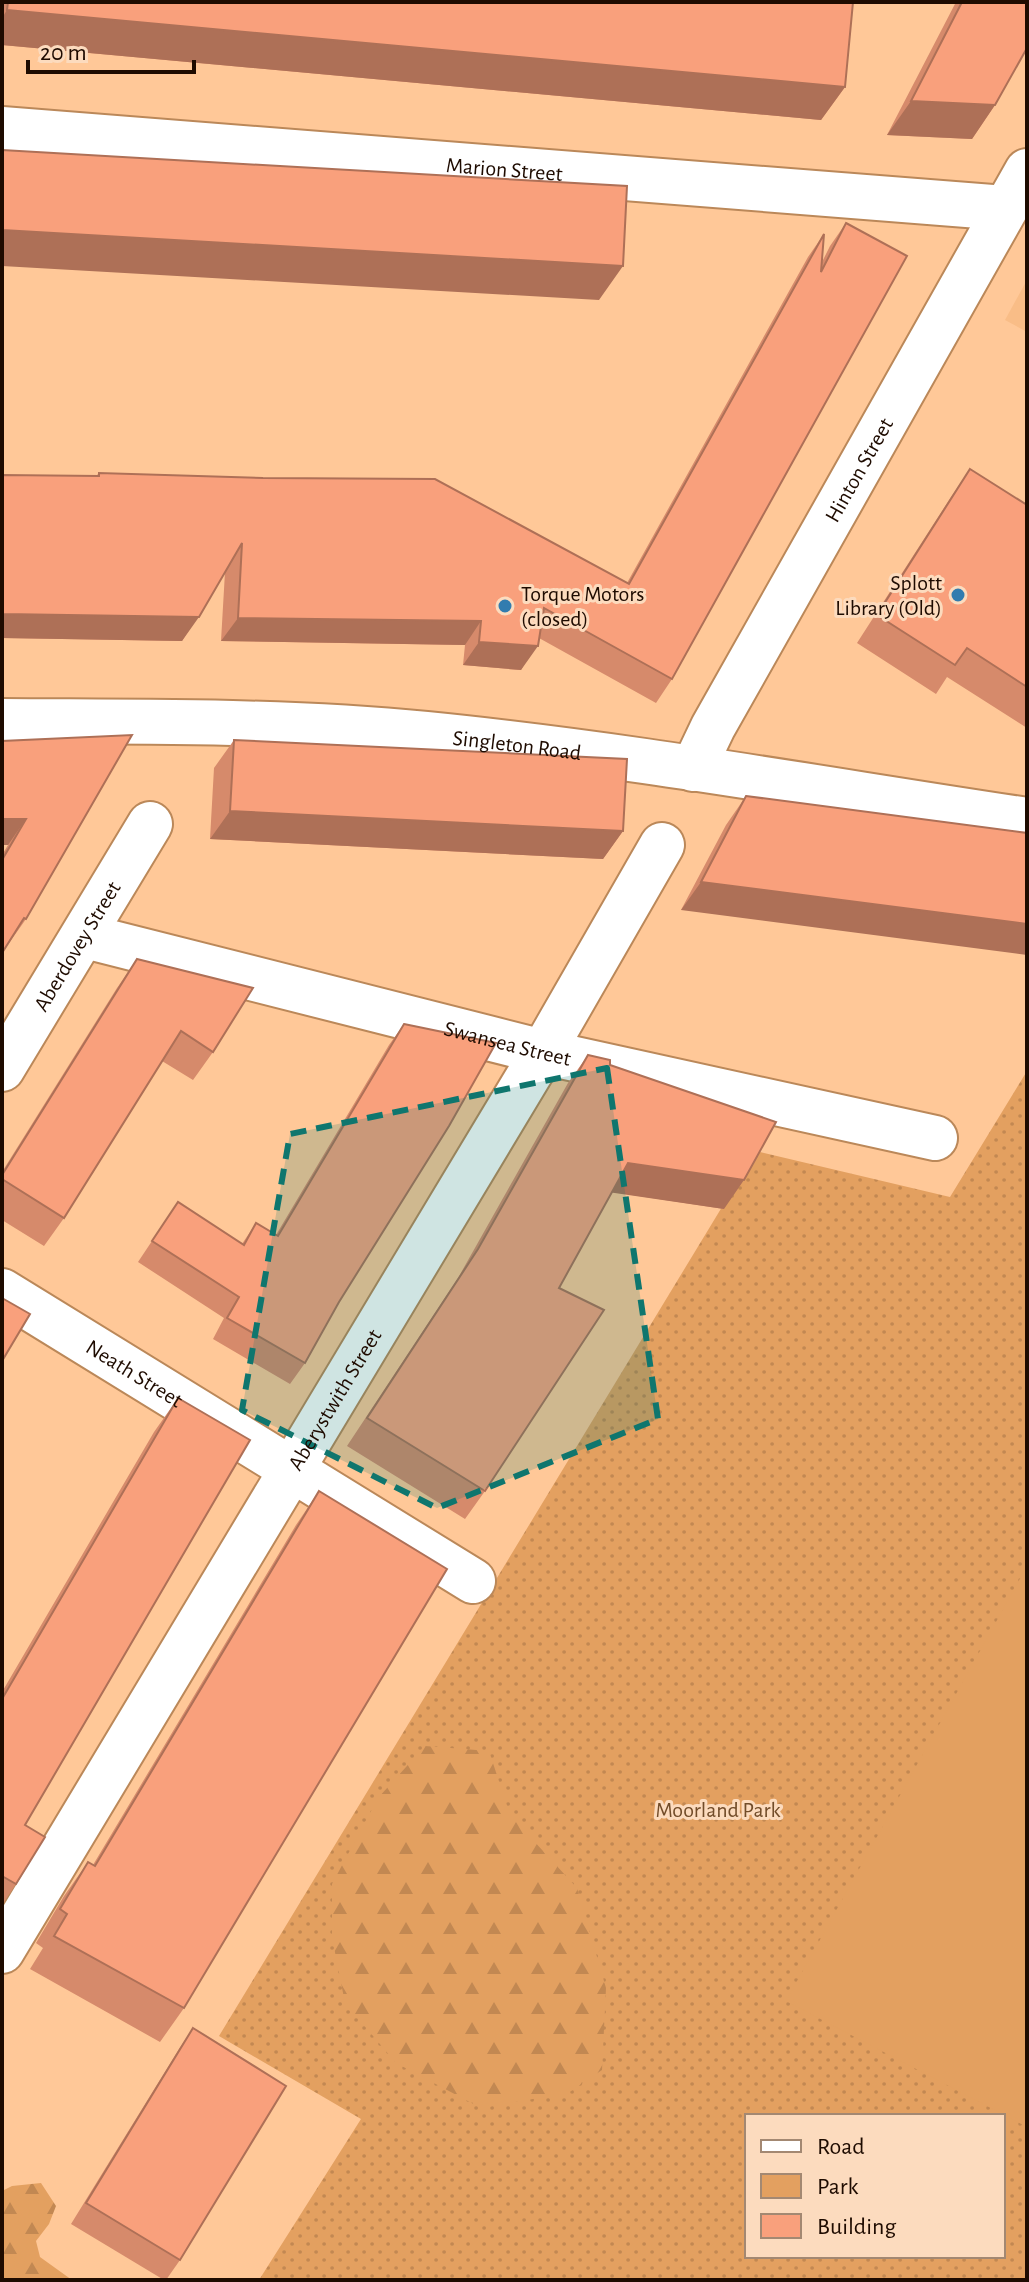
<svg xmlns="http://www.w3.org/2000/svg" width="1029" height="2282" font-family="'Alegreya Sans',sans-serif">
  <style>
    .built { fill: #f9bd87 }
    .green { fill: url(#green-dots); fill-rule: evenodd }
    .forest { fill: url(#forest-firs) }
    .pitch { fill: #e3a060 }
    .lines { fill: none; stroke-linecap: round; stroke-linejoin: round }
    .minor-casing { stroke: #bb8859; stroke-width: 48 }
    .minor { stroke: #fff; stroke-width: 44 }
    .wall { fill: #d68a6b }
    .shaded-wall { fill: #ae7057 }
    .building { fill: #f9a07c; stroke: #ae7057; stroke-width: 2 }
    .marked { fill: #0f766e; fill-opacity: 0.2; stroke: #0f766e; stroke-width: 6; stroke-dasharray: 16 10; stroke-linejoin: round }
    .poi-dot { fill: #327caf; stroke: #fcdbbe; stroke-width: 3 }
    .labels { text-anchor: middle; stroke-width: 6; stroke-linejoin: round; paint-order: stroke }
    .street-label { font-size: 22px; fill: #1e0b00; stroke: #fcdbbe }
    .poi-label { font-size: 22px; fill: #1e0b00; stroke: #fcdbbe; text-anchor: end }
    .park-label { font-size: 22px; fill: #724c29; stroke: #fcdbbe }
  </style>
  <defs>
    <pattern id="green-dots" width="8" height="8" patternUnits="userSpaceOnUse" patternTransform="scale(2)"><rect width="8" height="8" fill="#e3a060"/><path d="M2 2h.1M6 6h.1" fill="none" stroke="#c28852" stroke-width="1.8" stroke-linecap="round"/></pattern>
    <pattern id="forest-firs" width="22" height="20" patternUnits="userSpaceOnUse" patternTransform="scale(2)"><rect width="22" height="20" fill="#e3a060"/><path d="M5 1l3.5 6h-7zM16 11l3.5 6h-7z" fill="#c28852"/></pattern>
  </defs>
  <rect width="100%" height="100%" fill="#ffc898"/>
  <path class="built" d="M 1027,280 L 1027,332 L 1005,320 Z"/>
  <path class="green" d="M 1027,1071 L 1027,2280 L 259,2280 L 361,2119 L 219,2036 L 756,1151 L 950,1197 ZM 747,2116 L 1003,2116 L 1003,2256 L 747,2256 Z"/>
  <path class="forest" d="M 425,1746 L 489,1751 L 510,1815 L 577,1888 L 606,1988 L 602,2070 L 568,2093 L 481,2108 L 396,2063 L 345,2003 L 332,1937 L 332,1884 L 378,1798 Z
    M 41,2183 L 56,2206 L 49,2224 L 36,2241 L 40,2257 L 72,2280 L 2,2280 L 2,2191 L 12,2186 Z"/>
  <path class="pitch" d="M 1027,1566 L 1027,2127 L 786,2001 Z"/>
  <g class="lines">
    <defs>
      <g id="minor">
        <path id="s1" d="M 2,129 L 1005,208"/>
        <path id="s2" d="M 2,721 C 143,722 286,720 426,734 C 628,754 827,790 1027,820"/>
        <path id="s3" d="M 693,769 L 713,727 L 1027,171"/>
        <path id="s4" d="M 85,936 L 543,1052 L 935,1138"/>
        <path id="s5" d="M 2,1069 L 150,824"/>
        <path id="s6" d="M 2,1291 L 473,1581"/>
        <path id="s7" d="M 2,1951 L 543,1052 L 662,845"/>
      </g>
    </defs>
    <use href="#minor" class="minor-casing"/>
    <use href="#minor" class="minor"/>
  </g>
  <path class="wall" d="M 2,2 L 853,2 L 845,87 L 821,120 L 2,45 Z
    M 956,2 L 1027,2 L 995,105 L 972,139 L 887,135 Z
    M 846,223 L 672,679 L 656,703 L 539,638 L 521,670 L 463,665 L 465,645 L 221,641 L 225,572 L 182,641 L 2,638 L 2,475 L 96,476 L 99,473 L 627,583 L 808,257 L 824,234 L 822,262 L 830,246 Z
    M 970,469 L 1027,505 L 1027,728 L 947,677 L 936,694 L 857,643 L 951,497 Z
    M 132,735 L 26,919 L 2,953 L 2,855 L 8,845 L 2,741 Z
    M 234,740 L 623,831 L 603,859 L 210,839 L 214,768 Z
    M 746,796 L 1027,833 L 681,910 L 726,825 Z
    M 137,959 L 213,1052 L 193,1080 L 162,1061 L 64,1218 L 44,1246 L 2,1220 L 2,1172 L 117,988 Z
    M 404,1024 L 339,1302 L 305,1363 L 290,1384 L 213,1339 L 224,1318 L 138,1262 L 178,1202 L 242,1244 L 256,1223 L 276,1235 L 389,1045 Z
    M 588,1055 L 610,1065 L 724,1209 L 612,1192 L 559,1288 L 485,1491 L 465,1519 L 347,1446 L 458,1278 L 568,1083 Z
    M 178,1398 L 25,1825 L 16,1884 L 2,1905 L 2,1692 L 154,1432 Z
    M 319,1491 L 184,2008 L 160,2042 L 30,1969 L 43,1948 L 36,1943 L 64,1896 L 88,1862 L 93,1865 L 296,1525 Z
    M 193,2028 L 180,2260 L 166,2280 L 164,2280 L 71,2224 L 179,2049 Z"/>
  <path class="shaded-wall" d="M 7,10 L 845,87 L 821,120 L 2,45 L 2,18 Z
    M 911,101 L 995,105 L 972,139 L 887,135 Z
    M 2,230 L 623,266 L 599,300 L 2,266 Z
    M 2,614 L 199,617 L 182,641 L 2,638 Z
    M 238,618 L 481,621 L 465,645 L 221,641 Z
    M 479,642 L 538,646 L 521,670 L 463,665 Z
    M 230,811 L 623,831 L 603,859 L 210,839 Z
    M 2,819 L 26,819 L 8,845 L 2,845 Z
    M 701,882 L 1027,924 L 1027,955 L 681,910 Z
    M 628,1163 L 744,1180 L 724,1209 L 608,1192 Z"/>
  <path class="building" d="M 8,2 L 853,2 L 845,87 L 7,10 Z
    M 962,2 L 1027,2 L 1027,48 L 995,105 L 911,101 Z
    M 2,150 L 627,186 L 623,266 L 2,230 Z
    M 846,223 L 907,256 L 672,679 L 544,608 L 538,646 L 479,642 L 481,621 L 238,618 L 242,543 L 199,617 L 2,614 L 2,475 L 99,476 L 99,473 L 263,478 L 435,479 L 629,584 L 824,234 L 821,272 Z
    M 970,469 L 1027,505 L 1027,687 L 967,648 L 955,665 L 877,615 Z
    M 132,735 L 26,919 L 24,918 L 2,953 L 2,860 L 26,819 L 2,819 L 2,741 Z
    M 234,740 L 627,759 L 623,831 L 230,811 Z
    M 746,796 L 1027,833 L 1027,924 L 701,882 Z
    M 137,959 L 253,988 L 213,1052 L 181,1031 L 64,1218 L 2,1179 L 2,1175 Z
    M 404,1024 L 496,1043 L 449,1126 L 339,1302 L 305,1363 L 227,1318 L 239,1297 L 152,1241 L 178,1202 L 244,1245 L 256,1223 L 278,1236 Z
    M 588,1055 L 610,1060 L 610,1065 L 776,1122 L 744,1180 L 628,1163 L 559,1288 L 604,1310 L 485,1491 L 367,1418 L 478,1249 Z
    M 2,1298 L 30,1314 L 2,1361 Z
    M 178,1398 L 250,1440 L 25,1825 L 45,1837 L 16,1884 L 2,1876 L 2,1699 Z
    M 319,1491 L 447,1569 L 184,2008 L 54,1936 L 67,1914 L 60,1909 L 88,1862 L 95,1866 Z
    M 193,2028 L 286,2086 L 180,2260 L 86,2203 Z"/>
  <path class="marked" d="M 607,1068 L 658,1419 L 437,1508 L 242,1410 L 290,1134 Z"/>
  <g class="poi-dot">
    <circle cx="958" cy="595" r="8"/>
    <circle cx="505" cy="606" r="8"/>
  </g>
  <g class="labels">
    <g class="street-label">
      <text dy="8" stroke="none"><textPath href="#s1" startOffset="504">Marion Street</textPath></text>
      <text dy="8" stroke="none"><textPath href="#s3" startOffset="342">Hinton Street</textPath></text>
      <text dy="8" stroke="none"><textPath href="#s2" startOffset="516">Singleton Road</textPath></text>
      <text dy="8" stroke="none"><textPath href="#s5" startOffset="144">Aberdovey Street</textPath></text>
      <text dy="8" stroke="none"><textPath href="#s4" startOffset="436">Swansea Street</textPath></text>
      <text dy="8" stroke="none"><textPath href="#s6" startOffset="156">Neath Street</textPath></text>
      <text dy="8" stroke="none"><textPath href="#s7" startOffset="644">Aberystwith Street</textPath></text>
    </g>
    <g class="poi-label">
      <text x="942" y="590">Splott<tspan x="942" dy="25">Library (Old)</tspan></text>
      <text x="521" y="601" text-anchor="start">Torque Motors<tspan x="521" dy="25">(closed)</tspan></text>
    </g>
    <g class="park-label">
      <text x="718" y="1817">Moorland Park</text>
    </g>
  </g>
  <rect width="1029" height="2282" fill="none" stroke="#1e0b00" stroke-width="8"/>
  <rect x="745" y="2114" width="260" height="144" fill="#fcdbbe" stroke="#a38872" stroke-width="2"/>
  <rect x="761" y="2140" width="40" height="12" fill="#ffffff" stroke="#a38872" stroke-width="2"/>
  <text x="817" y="2154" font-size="24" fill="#1e0b00">Road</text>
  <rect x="761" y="2174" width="40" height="24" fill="#e3a060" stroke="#a38872" stroke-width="2"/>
  <text x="817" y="2194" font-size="24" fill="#1e0b00">Park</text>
  <rect x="761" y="2214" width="40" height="24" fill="#f9a07c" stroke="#a38872" stroke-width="2"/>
  <text x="817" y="2234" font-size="24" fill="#1e0b00">Building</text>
  <path d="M28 60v12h166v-12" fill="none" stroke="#1e0b00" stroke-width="4"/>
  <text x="40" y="60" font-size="24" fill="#1e0b00" stroke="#fcdbbe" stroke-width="6" paint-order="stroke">20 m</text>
</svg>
